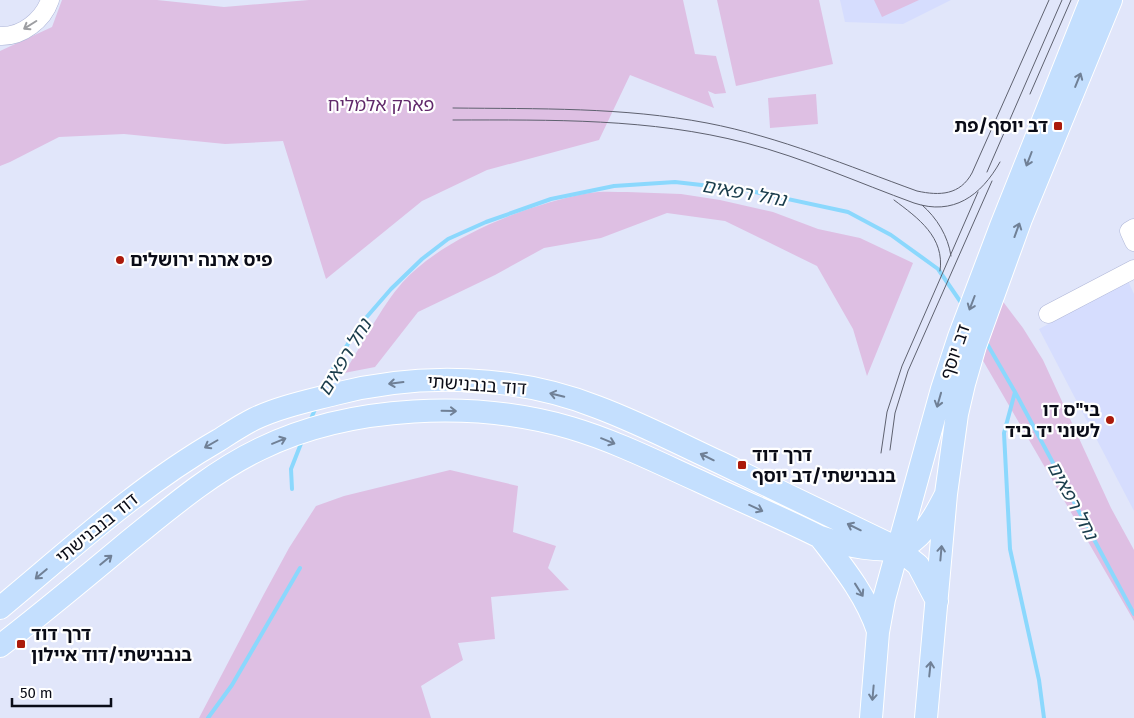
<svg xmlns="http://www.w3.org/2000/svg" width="1134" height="718" font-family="'Fira Sans','Noto Sans Hebrew',sans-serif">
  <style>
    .built { fill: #d6ddfe }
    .green { fill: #debfe3 }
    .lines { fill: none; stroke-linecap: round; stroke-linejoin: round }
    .stream { stroke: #8bd8fd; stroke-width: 4 }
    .minor-casing { stroke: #b0b7d8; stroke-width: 19 }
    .major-casing { stroke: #fff; stroke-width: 24 }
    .minor { stroke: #fff; stroke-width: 18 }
    .major { stroke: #c4dffe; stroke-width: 22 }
    .tram { stroke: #5e616f; stroke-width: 1 }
    .oneway { stroke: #9d9ea2 }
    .oneway2 { stroke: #708096 }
    .poi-dot { fill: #ab1a0b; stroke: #fff; stroke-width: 2 }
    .labels { text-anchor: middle; stroke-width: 4.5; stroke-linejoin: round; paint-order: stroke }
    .park-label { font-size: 18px; fill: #61296b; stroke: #fff }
    .poi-label { font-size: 18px; font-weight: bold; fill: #0a0c17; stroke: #fff; text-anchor: start }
    .street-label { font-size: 18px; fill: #0a0c17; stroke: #fff }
    .water-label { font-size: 19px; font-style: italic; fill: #193c4b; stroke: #fff }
  </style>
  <rect width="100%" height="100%" fill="#e1e6fa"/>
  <path class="built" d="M 840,0 L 951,0 L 903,24 L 845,22 Z
    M 1128,281 L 1134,294 L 1134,511 L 1039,329 Z"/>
  <path class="green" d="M 62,0 L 157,0 L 224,7 L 309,0 L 683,0 L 695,54 L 716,56 L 726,93 L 715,94 L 708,91 L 714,108 L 630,75 L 599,140 L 487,170 L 422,201 L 326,279 L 283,141 L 225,144 L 124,134 L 59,137 L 10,162 L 0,166 L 0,51 L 52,27 Z
    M 717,0 L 819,0 L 833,64 L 736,86 Z
    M 874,0 L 919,0 L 882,17 Z
    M 816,94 L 818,124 L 770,128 L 768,98 Z
    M 627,192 L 681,194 L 720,200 L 773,212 L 818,229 L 860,238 L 913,263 L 867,376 L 853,329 L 817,266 L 725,221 L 667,213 L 601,238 L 544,248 L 495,275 L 418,312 L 375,367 L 344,373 C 362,345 381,307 402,283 C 443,237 529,204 589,193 C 601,191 615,192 627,192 Z
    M 998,295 L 1023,328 L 1043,360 L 1111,508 L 1134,550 L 1134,621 L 978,352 Z
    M 450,470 L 518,486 L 513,532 L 556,546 L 548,568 L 569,590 L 491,597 L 495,639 L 458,643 L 463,660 L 421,686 L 431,718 L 199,718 L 264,594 L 289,548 L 316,506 L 344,496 Z"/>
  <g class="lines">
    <path class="stream" d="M 986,342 L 1015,392 L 1134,614
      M 323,389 L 327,379 L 358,327 L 391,289 L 422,259 L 448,239 L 486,222 L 551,199 L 614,186 L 675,182 L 746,190 L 848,212 L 891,235 L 938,269 L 962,304
      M 1015,392 L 1004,433 L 1010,549 L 1039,680 L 1044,718
      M 310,421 L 316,407
      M 292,489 L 291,469 L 302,441
      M 208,718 L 232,685 L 300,568"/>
    <defs>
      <path id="minor" d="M 0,36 C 22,37 43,20 50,0
        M 1134,228 L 1129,231 L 1134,242
        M 1048,314 L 1134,269"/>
      <path id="major" d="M 820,537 C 843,567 866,595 878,631
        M 0,608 C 71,549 139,486 219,440 C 230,433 242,425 254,419 C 279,407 308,401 335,394 C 421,372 515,375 597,407 C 640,423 680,444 721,463 C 780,492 839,520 897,548 L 918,565 L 937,601
        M 0,646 C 44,612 86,577 129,541 C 170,508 212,472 260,449 C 350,405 476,400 571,428 C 615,441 657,462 699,481 C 739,500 780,517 820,537 C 841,544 886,556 907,545 C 925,535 937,512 946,494
        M 871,718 L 878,632 L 884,599 L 942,389 L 959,337 L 1001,226 L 1091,0
        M 926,718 L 946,494 L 957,414 L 964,384 L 975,346 L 1021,219 L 1111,0"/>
    </defs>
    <use href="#minor" class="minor-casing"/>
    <use href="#major" class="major-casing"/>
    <use href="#minor" class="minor"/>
    <use href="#major" class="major"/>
    <path class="tram" d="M 1030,94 L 1071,0
      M 453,108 C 538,109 623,107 707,123 C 780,137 848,166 917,191 C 940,196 960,195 972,173 L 1049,0
      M 453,120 C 552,120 650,118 746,143 C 804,158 859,183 914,203 C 953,216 981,196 1000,162
      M 987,172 L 1062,0
      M 894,200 C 918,218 945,237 940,271
      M 922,205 C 937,218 948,236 951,256
      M 890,450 L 895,413 L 908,371 L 992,181
      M 881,453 L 887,412 L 902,366 L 978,192"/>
  </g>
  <defs><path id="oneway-shaft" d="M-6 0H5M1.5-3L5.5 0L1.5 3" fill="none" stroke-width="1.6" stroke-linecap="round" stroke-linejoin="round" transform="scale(1.25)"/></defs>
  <use class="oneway" href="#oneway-shaft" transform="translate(30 25) rotate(148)"/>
  <g class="oneway2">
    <use href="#oneway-shaft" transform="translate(1078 80) rotate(-68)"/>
    <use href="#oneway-shaft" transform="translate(1029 159) rotate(111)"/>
    <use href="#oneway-shaft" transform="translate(1017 230) rotate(-70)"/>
    <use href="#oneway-shaft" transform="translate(972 303) rotate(111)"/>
    <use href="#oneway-shaft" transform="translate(396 383) rotate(173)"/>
    <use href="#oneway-shaft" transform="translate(557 395) rotate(-166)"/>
    <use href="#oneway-shaft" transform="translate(939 400) rotate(106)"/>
    <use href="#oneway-shaft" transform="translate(449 411) rotate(1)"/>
    <use href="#oneway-shaft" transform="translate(279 441) rotate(-22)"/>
    <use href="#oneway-shaft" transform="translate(608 441) rotate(22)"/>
    <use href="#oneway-shaft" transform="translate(211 444) rotate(150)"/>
    <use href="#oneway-shaft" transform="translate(707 457) rotate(-154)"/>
    <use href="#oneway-shaft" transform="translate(756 508) rotate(25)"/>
    <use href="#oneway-shaft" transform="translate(854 527) rotate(-154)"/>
    <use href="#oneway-shaft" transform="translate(941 553) rotate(-85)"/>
    <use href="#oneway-shaft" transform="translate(106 560) rotate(-39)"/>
    <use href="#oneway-shaft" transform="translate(41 574) rotate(140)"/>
    <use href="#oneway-shaft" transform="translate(859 590) rotate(58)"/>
    <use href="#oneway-shaft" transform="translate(930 669) rotate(-84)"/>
    <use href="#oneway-shaft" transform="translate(873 693) rotate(95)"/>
  </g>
  <g class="poi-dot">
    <rect x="1053" y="121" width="10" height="10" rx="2.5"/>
    <circle cx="120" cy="260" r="5"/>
    <circle cx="1110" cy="420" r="5"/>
    <rect x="737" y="460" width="10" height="10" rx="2.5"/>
    <rect x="16" y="639" width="10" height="10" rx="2.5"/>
  </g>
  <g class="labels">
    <g class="park-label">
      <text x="381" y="111">פארק אלמליח</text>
    </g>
    <g class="poi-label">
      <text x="1048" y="132" text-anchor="end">דב יוסף/פת</text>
      <text x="130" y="266">פיס ארנה ירושלים</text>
      <text x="1100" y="416" text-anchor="end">בי"ס דו<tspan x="1100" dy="21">לשוני יד ביד</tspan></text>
      <text x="752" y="461">דרך דוד<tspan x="752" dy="21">בנבנישתי/דב יוסף</tspan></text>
      <text x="31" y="640">דרך דוד<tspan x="31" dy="21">בנבנישתי/דוד איילון</tspan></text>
    </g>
    <g class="street-label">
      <text transform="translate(955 352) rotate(-71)" y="6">דב יוסף</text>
      <text transform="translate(477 385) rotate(4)" y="6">דוד בנבנישתי</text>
      <text transform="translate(97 528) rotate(-39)" y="6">דוד בנבנישתי</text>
    </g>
    <g class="water-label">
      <text transform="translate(744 192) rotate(10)" y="7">נחל רפאים</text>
      <text transform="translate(344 357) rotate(-59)" y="7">נחל רפאים</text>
      <text transform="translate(1073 500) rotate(62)" y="7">נחל רפאים</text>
    </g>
  </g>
  <path d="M12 698v8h99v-8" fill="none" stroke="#0a0c17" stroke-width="2.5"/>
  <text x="20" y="698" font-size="15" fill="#0a0c17" stroke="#ffffff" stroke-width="4" paint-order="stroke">50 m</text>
</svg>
